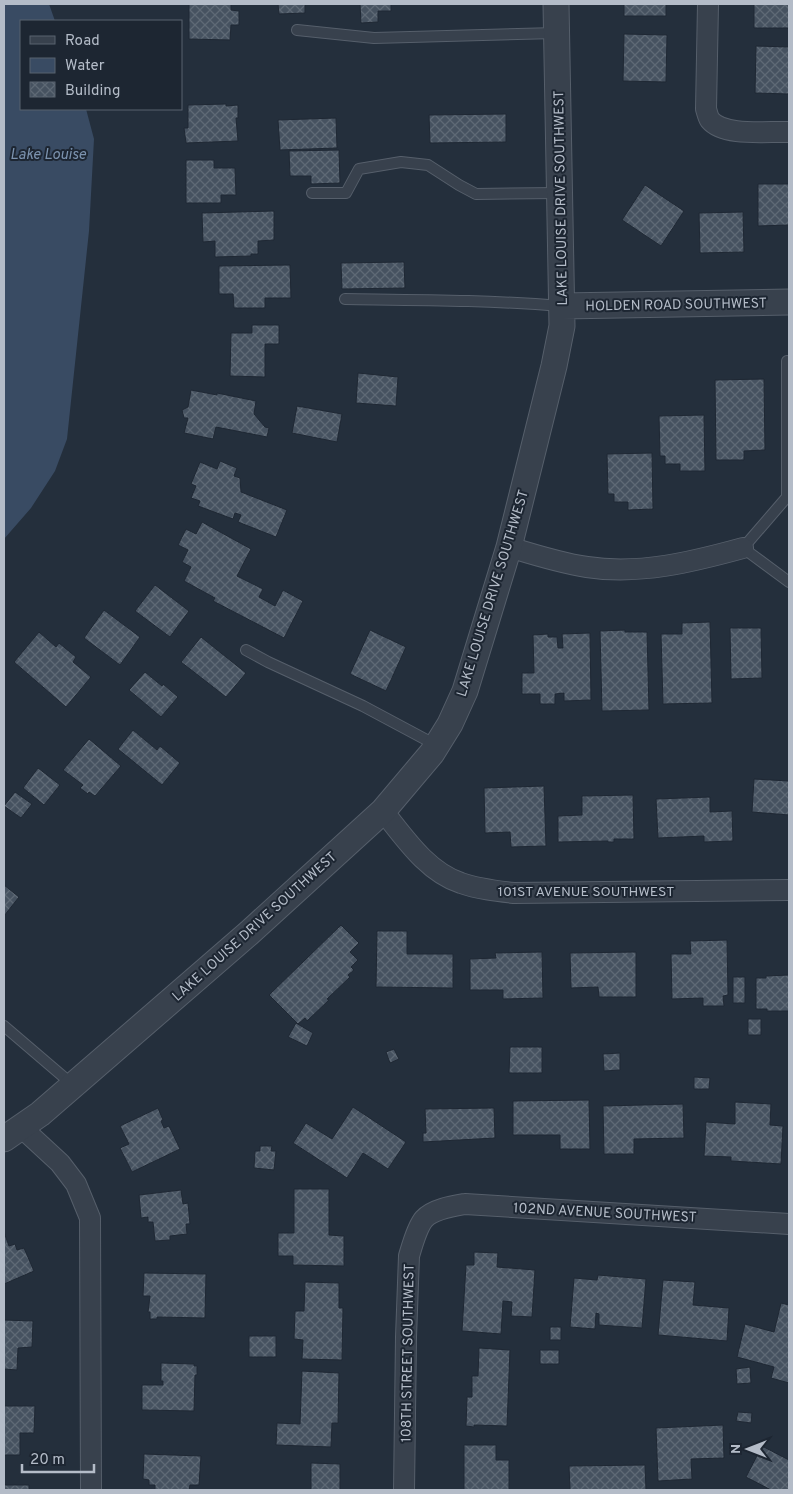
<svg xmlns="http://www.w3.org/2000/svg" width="793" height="1494" font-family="Overpass,sans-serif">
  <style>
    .water { fill: #394b63 }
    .building { fill: url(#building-cross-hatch); stroke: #1f2834 }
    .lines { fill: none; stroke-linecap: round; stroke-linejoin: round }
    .service-casing { stroke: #565f6b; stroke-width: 12 }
    .minor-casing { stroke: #565f6b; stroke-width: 22 }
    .tertiary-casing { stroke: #565f6b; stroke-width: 27 }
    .service { stroke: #38414d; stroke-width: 10 }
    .minor { stroke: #38414d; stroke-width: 20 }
    .tertiary { stroke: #38414d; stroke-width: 25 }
    .labels { text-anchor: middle; stroke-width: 4; stroke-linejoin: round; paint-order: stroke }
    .street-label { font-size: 14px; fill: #b4bcc8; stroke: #1d2632 }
    .water-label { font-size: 15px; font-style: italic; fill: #7c93af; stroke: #1d2632 }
  </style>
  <defs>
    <pattern id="building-cross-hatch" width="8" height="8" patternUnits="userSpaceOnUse" patternTransform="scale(1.25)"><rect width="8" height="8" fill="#465260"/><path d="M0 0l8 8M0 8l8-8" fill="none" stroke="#5e6975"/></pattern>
  </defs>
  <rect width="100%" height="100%" fill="#242f3c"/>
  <path class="water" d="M 4,4 L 49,4 L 55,21 L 21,21 L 21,109 L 86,109 L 94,139 L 89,231 L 67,439 L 55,471 L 31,508 L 4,539 Z"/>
  <path class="building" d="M 189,4 L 231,4 L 231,10 L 239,11 L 239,25 L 231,25 L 230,40 L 189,39 Z
    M 278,4 L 305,4 L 305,13 L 279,14 Z
    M 360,4 L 391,4 L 391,11 L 378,11 L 378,22 L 361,23 Z
    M 624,4 L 666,4 L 666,16 L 624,16 Z
    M 754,4 L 789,4 L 789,28 L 754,28 Z
    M 624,34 L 667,35 L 666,82 L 623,81 Z
    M 756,46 L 789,47 L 789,94 L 755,93 Z
    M 226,104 L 226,106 L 238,105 L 238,118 L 236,118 L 238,141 L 186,143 L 184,128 L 188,128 L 188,105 Z
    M 506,114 L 506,142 L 430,143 L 429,115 Z
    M 336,118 L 337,148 L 280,150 L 278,120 Z
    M 339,150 L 340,183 L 311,184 L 311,176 L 290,176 L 289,151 Z
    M 186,160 L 214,160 L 214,168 L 235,168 L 236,195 L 221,195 L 221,203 L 186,203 Z
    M 758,184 L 789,184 L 789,225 L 758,226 Z
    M 645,185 L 684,211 L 661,246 L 622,220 Z
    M 274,211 L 274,240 L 258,241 L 258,254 L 251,254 L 251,256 L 215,257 L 215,241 L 203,242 L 202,213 Z
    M 743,212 L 744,252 L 700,253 L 699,213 Z
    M 404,262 L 405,288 L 342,289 L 341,263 Z
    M 290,265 L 291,298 L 265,298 L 265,308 L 234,308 L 233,294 L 219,294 L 219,266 Z
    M 252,325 L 279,325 L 279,344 L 265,344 L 265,377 L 230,376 L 231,333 L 252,333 Z
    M 358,373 L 398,377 L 396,406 L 356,403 Z
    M 764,379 L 765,450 L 744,451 L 744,460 L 716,460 L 715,380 Z
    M 191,390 L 217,395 L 217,393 L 256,401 L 254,414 L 265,427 L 269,428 L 267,437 L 216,427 L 213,439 L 184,433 L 188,418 L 184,418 L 182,410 L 188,407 Z
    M 297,406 L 342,414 L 337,442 L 292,433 Z
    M 704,415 L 705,471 L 680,471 L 680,464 L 665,464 L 665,456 L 660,456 L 659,416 Z
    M 652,453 L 653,509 L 628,510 L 628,502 L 614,502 L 614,494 L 608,494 L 607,454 Z
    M 220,461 L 237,468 L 234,476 L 240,478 L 241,492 L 287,510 L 276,537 L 238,522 L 241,515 L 235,513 L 233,519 L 198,506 L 200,501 L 191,498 L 196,486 L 191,484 L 200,462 L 217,469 Z
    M 202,522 L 251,549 L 237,576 L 263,589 L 259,597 L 275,606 L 283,590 L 303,601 L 284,638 L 213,601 L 215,598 L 184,581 L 191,567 L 182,562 L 188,550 L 178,545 L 186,529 L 196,534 Z
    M 155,585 L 189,611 L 170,637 L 135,611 Z
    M 104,610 L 140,637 L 120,665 L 84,638 Z
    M 710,622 L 712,703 L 663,704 L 661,634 L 682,634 L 682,623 Z
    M 730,628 L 761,628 L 762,678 L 731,679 Z
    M 370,630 L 406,647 L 386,691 L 350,674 Z
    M 625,630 L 625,632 L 647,632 L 649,710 L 602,711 L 600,631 Z
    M 39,632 L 56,647 L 59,643 L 76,657 L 73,662 L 91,677 L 66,707 L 14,662 Z
    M 590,633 L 591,700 L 564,701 L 564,693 L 555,694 L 555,704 L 540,704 L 540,694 L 522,694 L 522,673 L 534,673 L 533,635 L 548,634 L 548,637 L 557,637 L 558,648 L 563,648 L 562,634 Z
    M 201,637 L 246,673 L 226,697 L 181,662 Z
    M 145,672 L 162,686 L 163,684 L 178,697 L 161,717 L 129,690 Z
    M 133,730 L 157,750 L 160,746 L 180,763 L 162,785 L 118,749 Z
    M 89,739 L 121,766 L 95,796 L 89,792 L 88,794 L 80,788 L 83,785 L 63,770 Z
    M 38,768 L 60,785 L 44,805 L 23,788 Z
    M 754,779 L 789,781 L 789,815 L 752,812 Z
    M 544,786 L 546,846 L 511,847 L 510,832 L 485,833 L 484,788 Z
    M 15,792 L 32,804 L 21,818 L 4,806 Z
    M 633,795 L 634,839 L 614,839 L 614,842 L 608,842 L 608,841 L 558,842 L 558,816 L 582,815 L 582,796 Z
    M 710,797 L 710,812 L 732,811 L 733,841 L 704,842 L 704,836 L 658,838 L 656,799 Z
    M 4,885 L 19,897 L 4,916 Z
    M 341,925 L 359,943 L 350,952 L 358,960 L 351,967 L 354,970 L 348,975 L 350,977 L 327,999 L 329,1000 L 307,1021 L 305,1018 L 298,1024 L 269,995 Z
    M 377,931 L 407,931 L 407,954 L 453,954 L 453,988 L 376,987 Z
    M 727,940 L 728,995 L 723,996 L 724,1006 L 703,1006 L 703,998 L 672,999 L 671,954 L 691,954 L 690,941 Z
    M 542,952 L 543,998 L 503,999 L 503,990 L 470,990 L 470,959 L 496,958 L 495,953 Z
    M 636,952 L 636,997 L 599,997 L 598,987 L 571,988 L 570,953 Z
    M 789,975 L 789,1011 L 767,1011 L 767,1009 L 756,1009 L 756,978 L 766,978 L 766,976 Z
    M 733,977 L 745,977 L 745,1003 L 733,1003 Z
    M 748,1019 L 761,1019 L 761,1035 L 748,1035 Z
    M 296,1023 L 313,1033 L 307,1046 L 288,1037 Z
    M 510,1047 L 542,1047 L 542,1073 L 509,1073 Z
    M 394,1049 L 399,1059 L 390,1063 L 386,1052 Z
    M 620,1053 L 620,1070 L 604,1071 L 603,1054 Z
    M 694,1077 L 710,1078 L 709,1089 L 694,1089 Z
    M 589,1100 L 590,1149 L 560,1149 L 560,1135 L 513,1135 L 513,1101 Z
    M 735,1102 L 771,1104 L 770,1125 L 783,1126 L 781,1164 L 731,1161 L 731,1157 L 704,1156 L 706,1122 L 735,1124 Z
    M 683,1104 L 684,1138 L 634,1139 L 634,1154 L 604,1154 L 603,1106 Z
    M 353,1107 L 406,1142 L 388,1169 L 363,1153 L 347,1178 L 293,1143 L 306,1123 L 332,1139 Z
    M 158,1108 L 163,1120 L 161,1121 L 164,1128 L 169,1126 L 180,1149 L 132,1172 L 120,1148 L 129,1144 L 120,1126 Z
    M 494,1108 L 495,1138 L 423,1142 L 423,1133 L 426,1133 L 425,1109 Z
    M 260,1146 L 272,1146 L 271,1151 L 276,1151 L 274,1170 L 254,1168 L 255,1151 L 260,1151 Z
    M 294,1189 L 329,1189 L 329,1235 L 344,1236 L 344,1266 L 293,1265 L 293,1256 L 278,1256 L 278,1233 L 294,1233 Z
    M 181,1190 L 183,1204 L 188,1203 L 190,1224 L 186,1224 L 187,1234 L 170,1236 L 170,1240 L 155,1241 L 153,1222 L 148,1222 L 148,1217 L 141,1218 L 139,1195 Z
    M 4,1232 L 9,1246 L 15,1244 L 17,1250 L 24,1248 L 34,1271 L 4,1284 Z
    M 474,1252 L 498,1253 L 497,1267 L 535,1270 L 532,1317 L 511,1316 L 512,1302 L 503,1301 L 501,1334 L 462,1331 L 466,1265 L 474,1265 Z
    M 144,1273 L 206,1274 L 205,1318 L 157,1317 L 157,1319 L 150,1319 L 150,1312 L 148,1312 L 150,1296 L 143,1296 Z
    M 598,1275 L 646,1279 L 642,1328 L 599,1325 L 599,1314 L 596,1313 L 595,1329 L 570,1327 L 574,1278 L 597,1280 Z
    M 663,1280 L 695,1282 L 693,1305 L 729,1308 L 727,1341 L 658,1335 Z
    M 305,1282 L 339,1283 L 339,1308 L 343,1308 L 342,1360 L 302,1359 L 303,1340 L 294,1339 L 295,1311 L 304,1311 Z
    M 781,1303 L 789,1305 L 789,1383 L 771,1378 L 774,1367 L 737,1357 L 745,1324 L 774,1332 Z
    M 4,1320 L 33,1321 L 32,1347 L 18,1348 L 17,1370 L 4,1369 Z
    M 550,1327 L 561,1327 L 561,1340 L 550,1340 Z
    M 249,1336 L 276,1336 L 276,1357 L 249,1357 Z
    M 479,1348 L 510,1350 L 507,1426 L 474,1425 L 474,1427 L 466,1426 L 467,1397 L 472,1397 L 472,1376 L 478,1376 Z
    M 540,1350 L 559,1350 L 559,1364 L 540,1364 Z
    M 161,1363 L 194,1364 L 194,1366 L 197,1366 L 197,1375 L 195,1375 L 194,1411 L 142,1410 L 142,1385 L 163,1385 L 163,1381 L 161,1381 Z
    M 750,1367 L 751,1383 L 737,1384 L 736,1369 Z
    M 302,1371 L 339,1373 L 338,1423 L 332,1423 L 331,1447 L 276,1445 L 277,1423 L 300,1424 Z
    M 4,1406 L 35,1406 L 34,1433 L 20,1433 L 20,1455 L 4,1455 Z
    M 738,1412 L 752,1413 L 751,1423 L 736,1421 Z
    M 723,1425 L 724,1458 L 691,1459 L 692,1479 L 658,1481 L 656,1428 Z
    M 464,1445 L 496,1445 L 496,1460 L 509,1460 L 509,1490 L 464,1490 Z
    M 762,1446 L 789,1460 L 789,1490 L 771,1490 L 746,1477 Z
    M 144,1454 L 201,1456 L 199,1485 L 190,1485 L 189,1490 L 155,1490 L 155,1485 L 149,1485 L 149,1480 L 143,1479 Z
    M 311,1463 L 340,1464 L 340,1490 L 344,1490 L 311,1490 Z
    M 645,1465 L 646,1490 L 570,1490 L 569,1466 Z
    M 4,1485 L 29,1485 L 29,1490 L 4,1490 Z"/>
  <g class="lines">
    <defs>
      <path id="service" d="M 297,30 L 374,38 L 556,33
        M 312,193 L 346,193 L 359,169 L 401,162 L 428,165 L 459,185 L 476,194 L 559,193
        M 345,299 C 417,300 489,300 561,306
        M 787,361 L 787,497 L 743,548 L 789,582
        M 246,650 L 268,662 L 363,706 L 436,745
        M 4,1026 L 73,1085"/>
      <path id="minor" d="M 708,4 L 706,109 C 707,112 708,117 710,120 C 724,137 768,131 789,132
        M 509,547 C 535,555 560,563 587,567 C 640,575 692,562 743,548
        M 383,811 C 404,837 427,872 461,883 C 478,889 496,891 514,893 L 789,890
        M 21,1127 L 60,1163 L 76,1184 L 90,1218 L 91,1490
        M 404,1490 L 406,1337 L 409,1256 C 412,1246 417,1227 424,1219 C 433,1209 453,1206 465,1204 L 789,1224"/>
      <path id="tertiary" d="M 562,306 L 789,302
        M 4,1139 L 40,1114 L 249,933 L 383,811 L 432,753 L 450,724 L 465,691 L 509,547 L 554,366 L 562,326 L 556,4"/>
    </defs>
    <use href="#service" class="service-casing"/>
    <use href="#minor" class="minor-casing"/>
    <use href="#tertiary" class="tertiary-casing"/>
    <use href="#service" class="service"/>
    <use href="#minor" class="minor"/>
    <use href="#tertiary" class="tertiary"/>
  </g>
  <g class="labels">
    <g class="street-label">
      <text transform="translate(560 198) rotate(-91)" y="5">LAKE LOUISE DRIVE SOUTHWEST</text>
      <text transform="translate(676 304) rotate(-1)" y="5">HOLDEN ROAD SOUTHWEST</text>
      <text transform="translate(492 593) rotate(-73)" y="5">LAKE LOUISE DRIVE SOUTHWEST</text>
      <text x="586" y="896">101ST AVENUE SOUTHWEST</text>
      <text transform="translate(254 926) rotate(-42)" y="5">LAKE LOUISE DRIVE SOUTHWEST</text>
      <text transform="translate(605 1212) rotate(3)" y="5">102ND AVENUE SOUTHWEST</text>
      <text transform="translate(407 1353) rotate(-89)" y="5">108TH STREET SOUTHWEST</text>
    </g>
    <g class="water-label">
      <text x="48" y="159">Lake Louise</text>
    </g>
  </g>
  <rect width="793" height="1494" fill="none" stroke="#b4bcc8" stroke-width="10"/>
  <rect x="20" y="20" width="162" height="90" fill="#1d2632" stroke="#59626e"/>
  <rect x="30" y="36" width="25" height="8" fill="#38414d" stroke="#59626e"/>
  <text x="65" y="45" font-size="15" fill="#b4bcc8">Road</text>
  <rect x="30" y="58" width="25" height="15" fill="#394b63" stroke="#59626e"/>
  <text x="65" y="70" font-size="15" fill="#b4bcc8">Water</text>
  <rect x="30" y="82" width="25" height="15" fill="url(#building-cross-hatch)" stroke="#59626e"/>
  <text x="65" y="95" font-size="15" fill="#b4bcc8">Building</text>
  <g transform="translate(748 1449) rotate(270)" stroke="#1d2632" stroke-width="4" paint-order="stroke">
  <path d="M0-4L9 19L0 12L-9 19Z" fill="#b4bcc8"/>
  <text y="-8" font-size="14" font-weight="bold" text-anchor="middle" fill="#b4bcc8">N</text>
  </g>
  <path d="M22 1464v8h72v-8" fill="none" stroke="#b4bcc8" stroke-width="2.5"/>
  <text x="30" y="1464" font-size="15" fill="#b4bcc8" stroke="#1d2632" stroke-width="4" paint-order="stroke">20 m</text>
</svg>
